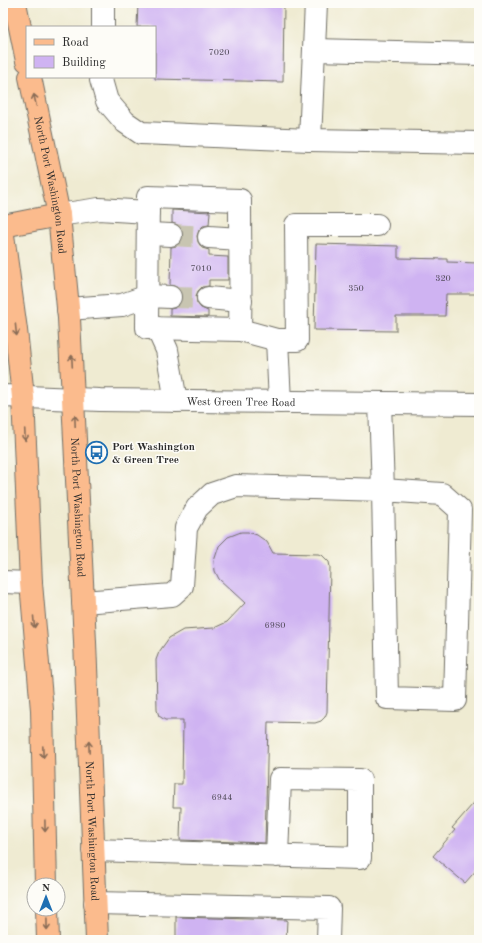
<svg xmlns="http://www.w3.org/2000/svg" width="482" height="943" font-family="'Old Standard TT',serif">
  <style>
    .building { fill: #cfb3f2 }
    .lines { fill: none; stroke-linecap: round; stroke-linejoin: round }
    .minor-tunnel { stroke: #c8c5b1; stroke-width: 22; stroke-dasharray: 22 11; stroke-linecap: butt }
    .minor-casing { stroke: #706e65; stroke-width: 24 }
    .major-casing { stroke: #706e65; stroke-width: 24 }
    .minor { stroke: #fff; stroke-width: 22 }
    .major { stroke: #fbbb8d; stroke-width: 22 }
    .oneway { stroke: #896c57 }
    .labels { text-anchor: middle; stroke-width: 3; stroke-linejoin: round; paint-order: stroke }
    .number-label { font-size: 9px; fill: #544d5d }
    .street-label { font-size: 11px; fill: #2b2b2b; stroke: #fdfcf7 }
    .poi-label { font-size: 11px; font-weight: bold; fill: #2b2b2b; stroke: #fdfcf7; text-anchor: start }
  </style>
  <rect width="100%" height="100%" fill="#fdfcf7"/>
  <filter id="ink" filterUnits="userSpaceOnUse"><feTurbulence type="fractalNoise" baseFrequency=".025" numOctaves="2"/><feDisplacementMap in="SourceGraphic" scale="8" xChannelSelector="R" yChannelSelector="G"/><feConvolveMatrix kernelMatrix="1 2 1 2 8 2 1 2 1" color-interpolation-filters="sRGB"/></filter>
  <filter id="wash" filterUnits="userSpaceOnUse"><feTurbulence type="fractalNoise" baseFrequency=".012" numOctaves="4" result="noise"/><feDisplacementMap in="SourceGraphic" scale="16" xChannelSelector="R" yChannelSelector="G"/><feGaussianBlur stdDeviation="0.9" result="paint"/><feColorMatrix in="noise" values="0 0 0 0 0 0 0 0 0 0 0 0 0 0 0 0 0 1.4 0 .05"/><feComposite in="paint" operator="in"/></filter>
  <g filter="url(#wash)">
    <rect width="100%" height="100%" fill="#efebd2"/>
    <g id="blocks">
      <path class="building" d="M 138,3 L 284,3 L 283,82 L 155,79 L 155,27 L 137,27 Z
        M 172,210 L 210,212 L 209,225 L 203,226 L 199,230 L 197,236 L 198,242 L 202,248 L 209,250 L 209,256 L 228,257 L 228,280 L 209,280 L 209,286 L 202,287 L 198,291 L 196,296 L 197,303 L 201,308 L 208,311 L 208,317 L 170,316 L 170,309 L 175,308 L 180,304 L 182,297 L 181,292 L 177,287 L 170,285 L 171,247 L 177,246 L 181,242 L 183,235 L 182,230 L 178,225 L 172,223 Z
        M 316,244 L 398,246 L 398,258 L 447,259 L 447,262 L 479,263 L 479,294 L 446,294 L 445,316 L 396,316 L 396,331 L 314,330 Z
        M 241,532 L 248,532 L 257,535 L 267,542 L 273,553 L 318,554 L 322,555 L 329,562 L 330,567 L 327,712 L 325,717 L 321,721 L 315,723 L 268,722 L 265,843 L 180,840 L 181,807 L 173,807 L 174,784 L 182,784 L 183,720 L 165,720 L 159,716 L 157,710 L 156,660 L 159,652 L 169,638 L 183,630 L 214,628 L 227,622 L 245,603 L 219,579 L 215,571 L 214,561 L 219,546 L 228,537 Z
        M 479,797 L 479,867 L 465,883 L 433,856 L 455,830 L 452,828 Z
        M 176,917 L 287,920 L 286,940 L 176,940 Z"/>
    </g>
  </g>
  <g filter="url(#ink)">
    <use href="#blocks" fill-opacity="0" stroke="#706e65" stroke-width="1"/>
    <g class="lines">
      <path class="minor-tunnel" d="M 171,235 L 209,237
        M 170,297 L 208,298"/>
      <defs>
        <g id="minor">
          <path d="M 103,27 L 103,3"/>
          <path d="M 314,50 L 479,54"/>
          <path d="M 101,77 L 101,80 L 107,101 L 125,122 L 141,133 L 310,140 L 479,143"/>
          <path d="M 310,140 L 316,3"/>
          <path d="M 59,215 L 99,209 L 148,212"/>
          <path d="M 148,234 L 171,235"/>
          <path d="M 209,237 L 240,239"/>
          <path d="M 208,298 L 241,301"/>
          <path d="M 68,309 L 122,305 L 148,296 L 170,297"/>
          <path d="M 157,328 L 167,350 L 176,401"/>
          <path d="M 240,330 L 147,328 L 148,197 L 240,200 C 240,243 241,286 240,330 L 277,340 L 280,402"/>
          <path d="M 277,340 L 297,340 L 296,225 L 377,225"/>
          <path id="s1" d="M 3,396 L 100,400 L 479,404"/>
          <path d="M 3,582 L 31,583"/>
          <path d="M 83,602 L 172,595 L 182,586 L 186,528 L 197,508 L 212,494 L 236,486 L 383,490 L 442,494 L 460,510 L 455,700 L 387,698 L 383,490 L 380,403"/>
          <path d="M 93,850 L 360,858 L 360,780 L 280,779 L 277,856"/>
          <path d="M 95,903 L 329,908 L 328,940"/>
        </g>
        <g id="major">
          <path d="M 15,3 L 27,61"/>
          <path id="s2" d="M 30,77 L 59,215 L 69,318 L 85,642 L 97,940"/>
          <path d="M 3,226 L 59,215"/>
          <path d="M 3,235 L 16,330 L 23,397 L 31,583 L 42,710 L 46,885"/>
          <path d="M 47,909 L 48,940"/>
        </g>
      </defs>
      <use href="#minor" class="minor-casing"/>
      <use href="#major" class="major-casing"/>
      <use href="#minor" class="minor"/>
      <use href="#major" class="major"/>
    </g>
    <defs><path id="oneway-shaft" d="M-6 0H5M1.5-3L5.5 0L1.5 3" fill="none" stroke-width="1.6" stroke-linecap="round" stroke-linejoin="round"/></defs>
    <g class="oneway">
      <use href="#oneway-shaft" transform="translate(35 100) rotate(-102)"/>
      <use href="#oneway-shaft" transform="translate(16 330) rotate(84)"/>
      <use href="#oneway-shaft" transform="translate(72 361) rotate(-93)"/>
      <use href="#oneway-shaft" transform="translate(75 421) rotate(-92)"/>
      <use href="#oneway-shaft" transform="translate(25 435) rotate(87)"/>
      <use href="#oneway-shaft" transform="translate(34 622) rotate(85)"/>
      <use href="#oneway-shaft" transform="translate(89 747) rotate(-92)"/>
      <use href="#oneway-shaft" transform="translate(43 752) rotate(88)"/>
      <use href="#oneway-shaft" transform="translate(45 826) rotate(89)"/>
      <use href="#oneway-shaft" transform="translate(47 924) rotate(89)"/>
    </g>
  </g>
  <defs>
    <symbol id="bus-ring" viewBox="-11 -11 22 22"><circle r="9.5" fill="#fdfcf7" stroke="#1f6fb2" stroke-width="1.5"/><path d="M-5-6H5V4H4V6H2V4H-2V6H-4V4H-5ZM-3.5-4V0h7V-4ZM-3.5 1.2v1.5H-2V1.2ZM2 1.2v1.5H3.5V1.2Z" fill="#1f6fb2"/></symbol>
  </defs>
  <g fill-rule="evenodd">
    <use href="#bus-ring" x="84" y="440" width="25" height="25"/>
  </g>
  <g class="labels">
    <g class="number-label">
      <text x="219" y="55">7020</text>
      <text x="201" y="271">7010</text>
      <text x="443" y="281">320</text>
      <text x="356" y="291">350</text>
      <text x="275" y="628">6980</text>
      <text x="222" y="800">6944</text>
    </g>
    <g class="street-label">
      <text dy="4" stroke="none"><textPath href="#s2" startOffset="110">North Port Washington Road</textPath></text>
      <text dy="4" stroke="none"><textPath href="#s1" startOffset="238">West Green Tree Road</textPath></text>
      <text dy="4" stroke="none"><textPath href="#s2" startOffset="434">North Port Washington Road</textPath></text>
      <text dy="4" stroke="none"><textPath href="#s2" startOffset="758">North Port Washington Road</textPath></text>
    </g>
    <g class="poi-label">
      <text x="112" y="450">Port Washington<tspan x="112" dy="13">&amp; Green Tree</tspan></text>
    </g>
  </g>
  <rect width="482" height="943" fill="none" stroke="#fdfcf7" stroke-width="16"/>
  <rect x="26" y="26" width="130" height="52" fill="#fdfcf7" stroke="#a9a8a5"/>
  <rect x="34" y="39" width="20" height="6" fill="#fbbb8d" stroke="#a9a8a5"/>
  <text x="62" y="46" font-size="12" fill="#2b2b2b">Road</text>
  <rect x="34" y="56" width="20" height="12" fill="#cfb3f2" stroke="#a9a8a5"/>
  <text x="62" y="66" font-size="12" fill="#2b2b2b">Building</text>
  <g transform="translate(46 897)"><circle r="19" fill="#fdfcf7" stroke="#a9a8a5"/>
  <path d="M0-3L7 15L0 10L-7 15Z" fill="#1f6fb2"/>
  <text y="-6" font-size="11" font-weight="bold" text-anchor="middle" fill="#2b2b2b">N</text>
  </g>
</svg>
